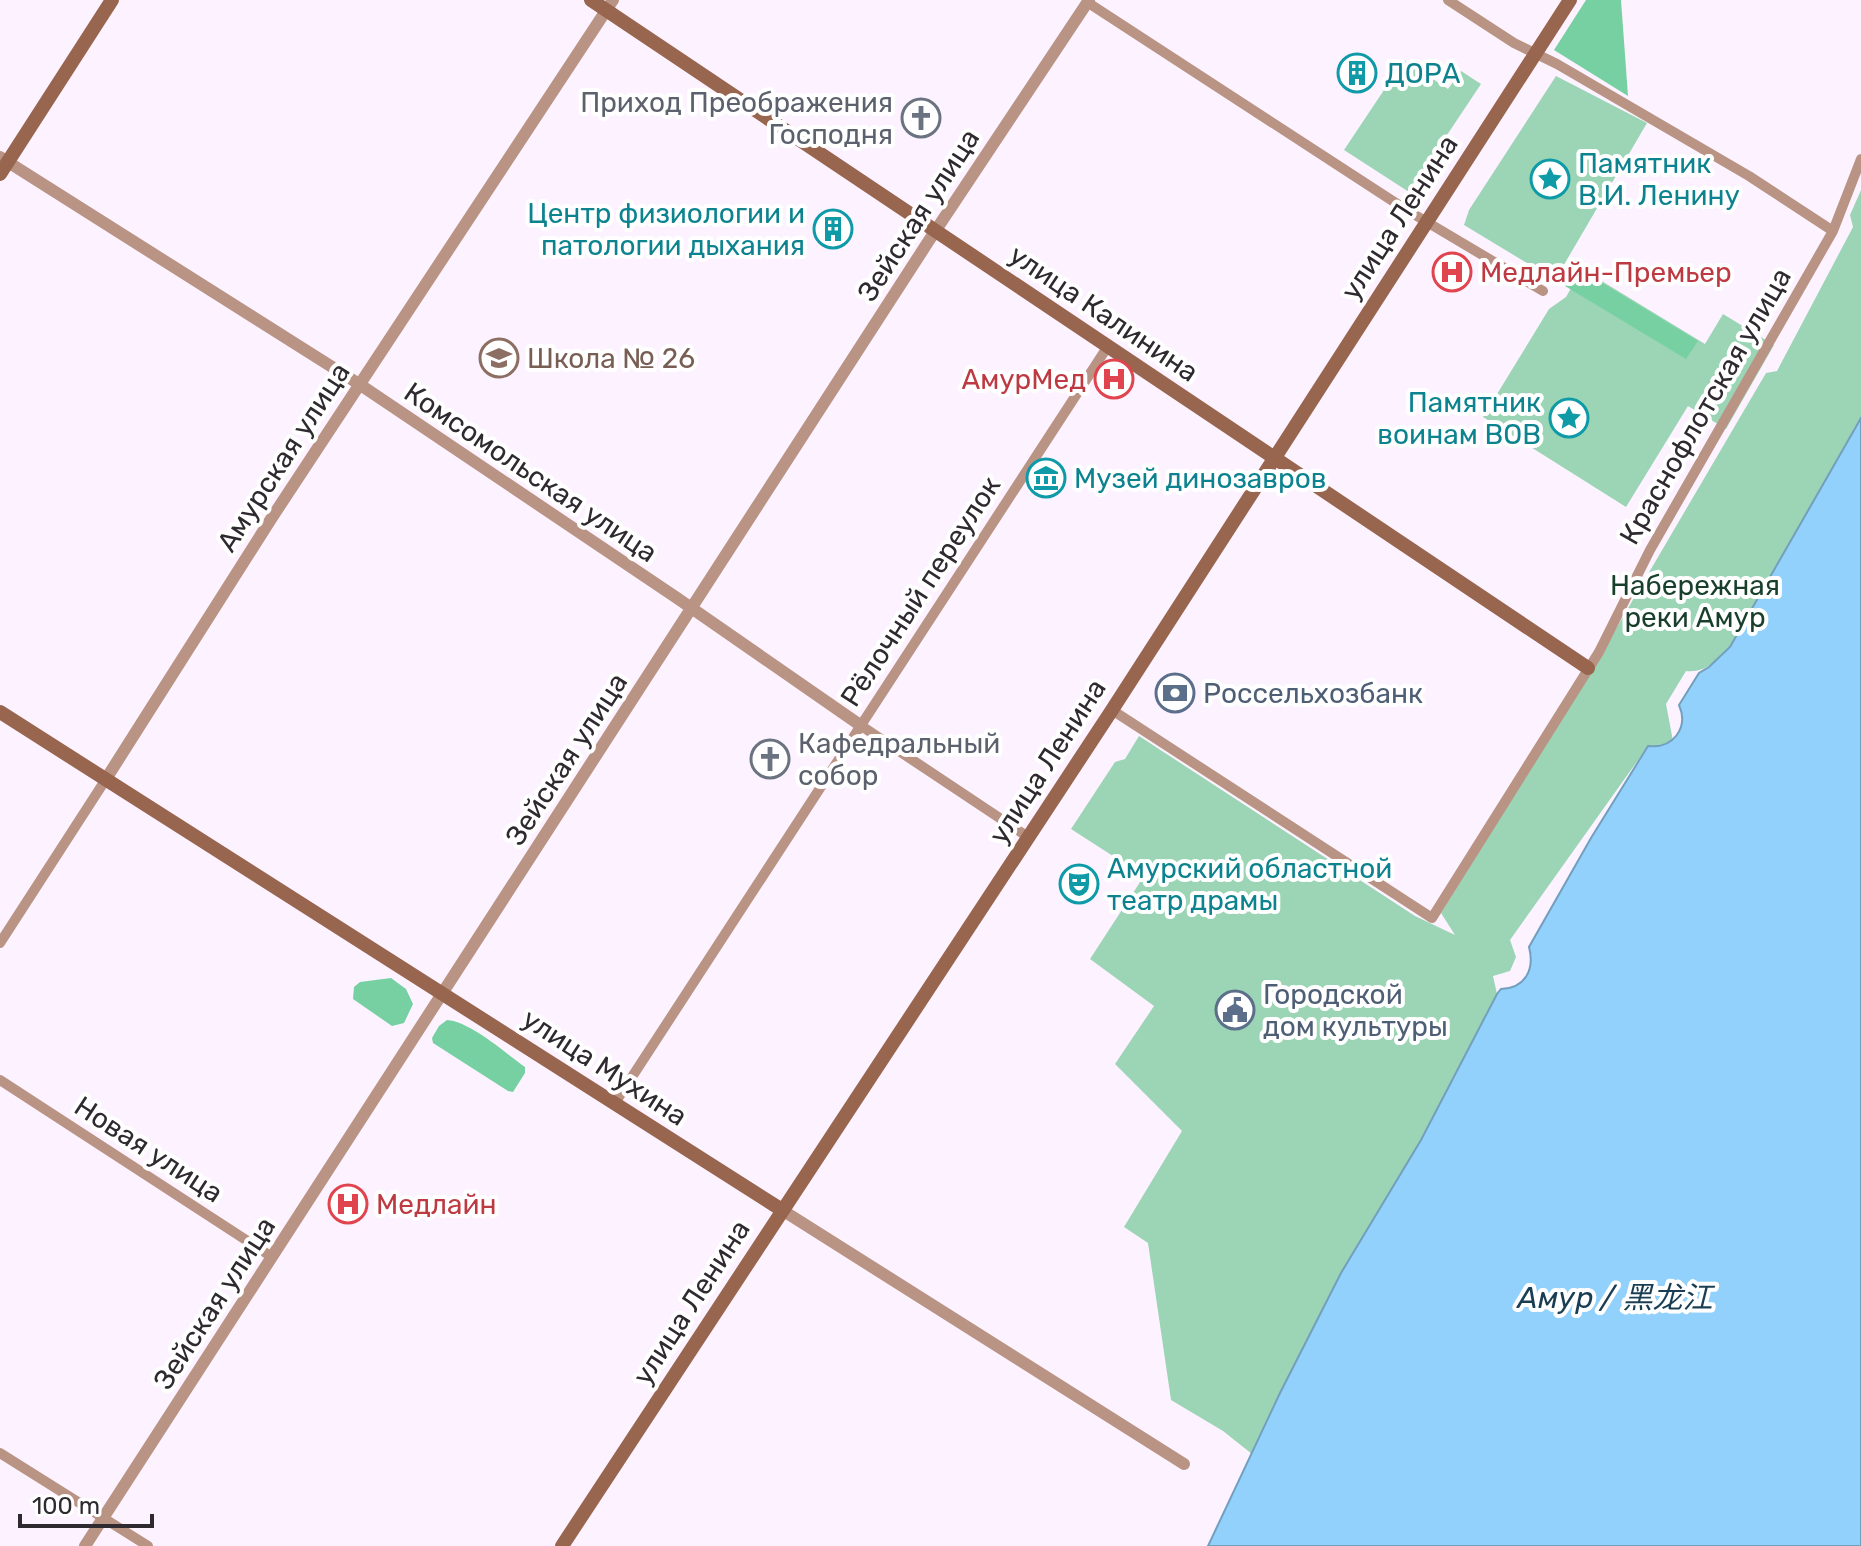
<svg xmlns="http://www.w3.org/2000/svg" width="1861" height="1546" font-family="Rubik,'Noto Sans SC',sans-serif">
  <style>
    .green { fill: #9bd5b5 }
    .forest { fill: #76d0a2 }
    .water { fill: #91d1fb; stroke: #739fbe; stroke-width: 2 }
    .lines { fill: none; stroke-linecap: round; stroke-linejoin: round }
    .minor { stroke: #b99484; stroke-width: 10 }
    .tertiary { stroke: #b99484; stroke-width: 12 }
    .secondary { stroke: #98654e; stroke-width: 14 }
    .labels { text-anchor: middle; stroke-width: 8; stroke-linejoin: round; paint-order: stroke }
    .culture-label { font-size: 28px; fill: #0d838f; stroke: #fff; text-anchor: start }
    .worship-label { font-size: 28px; fill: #5b616d; stroke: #fff; text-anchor: end }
    .street-label { font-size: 28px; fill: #2e2a2f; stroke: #fff }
    .health-label { font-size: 28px; fill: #be3a42; stroke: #fff; text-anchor: start }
    .education-label { font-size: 28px; fill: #785e54; stroke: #fff; text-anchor: start }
    .park-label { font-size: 28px; fill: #183f2c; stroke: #fff }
    .service-label { font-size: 28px; fill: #4e5e75; stroke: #fff; text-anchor: start }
    .water-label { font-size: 30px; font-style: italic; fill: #193d53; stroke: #fff }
  </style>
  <rect width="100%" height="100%" fill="#fdf2ff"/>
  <path class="green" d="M 1404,60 L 1448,89 L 1461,71 L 1481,84 L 1409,192 L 1344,150 Z
    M 1556,76 L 1647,123 L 1555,280 L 1464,225 L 1469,210 Z
    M 1861,190 L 1861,418 L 1730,647 C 1716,661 1706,673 1686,671 L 1666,704 L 1673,741 L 1663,746 L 1648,746 L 1510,940 L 1516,957 L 1510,971 L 1493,976 L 1497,994 L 1421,1140 L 1341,1273 L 1280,1393 L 1252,1454 L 1223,1431 L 1171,1400 L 1148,1243 L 1124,1227 L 1182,1131 L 1115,1064 L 1154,1006 L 1090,959 L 1144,876 L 1071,829 L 1115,762 L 1125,759 L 1139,736 L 1415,916 L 1455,935 L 1441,913 L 1597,661 L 1766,373 L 1777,371 L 1853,227 L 1850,215 Z
    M 1582,269 L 1705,344 L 1723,314 L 1774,345 L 1726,429 L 1688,406 L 1626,507 L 1483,417 L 1549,309 L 1566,297 Z"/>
  <path class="forest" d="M 1586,0 L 1621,0 L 1628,96 L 1554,50 Z
    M 1571,264 L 1698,341 L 1686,359 L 1560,283 Z
    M 391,978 L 406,989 L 413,1004 L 404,1023 L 392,1026 L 353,999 L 354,987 L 360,982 Z
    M 447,1020 C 471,1022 504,1052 525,1067 L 525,1073 L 513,1092 L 508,1091 L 433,1043 L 432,1038 L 439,1026 Z"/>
  <path class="water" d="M 1861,418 L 1861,1546 L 1208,1546 L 1280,1393 L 1341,1273 L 1421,1140 L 1497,994 L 1501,989 C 1525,988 1535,970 1529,947 L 1591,838 L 1648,746 C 1673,749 1689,728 1679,705 L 1699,673 L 1709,667 L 1730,647 Z"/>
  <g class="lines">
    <path class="minor" d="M 1448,0 L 1514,43 L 1557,64 L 1749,176 L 1833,231
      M 1087,2 L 1405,209 L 1543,291
      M 1112,710 L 1432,918 L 1599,652 L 1650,550 L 1833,231 L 1861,159
      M 860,725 L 1028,837
      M 0,943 L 106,779
      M 0,1080 L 272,1257
      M 615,1103 L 1108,346
      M 0,1453 L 148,1546"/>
    <path class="tertiary" d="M 0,157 L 359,384 L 677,598 L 860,725
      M 106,779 L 271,519 L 613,0
      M 782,1210 L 1184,1464
      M 85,1546 L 928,242 L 1089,0"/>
    <path class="secondary" d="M 591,0 L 1588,668
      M 0,174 L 112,0
      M 0,712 L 782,1210
      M 562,1546 L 1112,710 L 1570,0"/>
  </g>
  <defs>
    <symbol id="building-ring" viewBox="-11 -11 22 22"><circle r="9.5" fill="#fff" stroke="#0f9aa8" stroke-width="1.5"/><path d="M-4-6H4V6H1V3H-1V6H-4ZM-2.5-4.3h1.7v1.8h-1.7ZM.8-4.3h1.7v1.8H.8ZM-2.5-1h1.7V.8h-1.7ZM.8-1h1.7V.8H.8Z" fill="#0f9aa8"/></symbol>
    <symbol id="church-ring" viewBox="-11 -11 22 22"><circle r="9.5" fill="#fff" stroke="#6b7280" stroke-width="1.5"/><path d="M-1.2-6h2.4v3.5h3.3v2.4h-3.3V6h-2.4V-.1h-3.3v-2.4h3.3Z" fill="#6b7280"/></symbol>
    <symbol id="sight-ring" viewBox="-11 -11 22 22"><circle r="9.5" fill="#fff" stroke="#0f9aa8" stroke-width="1.5"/><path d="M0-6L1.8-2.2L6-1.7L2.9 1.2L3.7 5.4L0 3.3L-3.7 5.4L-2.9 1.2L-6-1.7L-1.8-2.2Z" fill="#0f9aa8"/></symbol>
    <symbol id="hospital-ring" viewBox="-11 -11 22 22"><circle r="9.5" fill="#fff" stroke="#e0444e" stroke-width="1.5"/><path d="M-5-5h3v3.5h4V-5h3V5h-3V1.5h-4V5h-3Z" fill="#e0444e"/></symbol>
    <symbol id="school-ring" viewBox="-11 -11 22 22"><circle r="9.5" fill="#fff" stroke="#8d6e63" stroke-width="1.5"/><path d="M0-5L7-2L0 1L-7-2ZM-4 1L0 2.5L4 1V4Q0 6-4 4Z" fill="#8d6e63"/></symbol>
    <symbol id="museum-ring" viewBox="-11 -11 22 22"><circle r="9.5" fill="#fff" stroke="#0f9aa8" stroke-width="1.5"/><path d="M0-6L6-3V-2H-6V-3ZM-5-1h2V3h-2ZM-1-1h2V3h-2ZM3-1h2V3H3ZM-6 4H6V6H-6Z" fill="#0f9aa8"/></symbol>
    <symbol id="bank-ring" viewBox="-11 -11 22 22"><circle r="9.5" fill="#fff" stroke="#5c6f8a" stroke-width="1.5"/><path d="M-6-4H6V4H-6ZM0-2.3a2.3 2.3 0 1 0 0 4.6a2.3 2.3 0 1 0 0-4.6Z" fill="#5c6f8a"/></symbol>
    <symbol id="theatre-ring" viewBox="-11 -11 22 22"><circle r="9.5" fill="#fff" stroke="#0f9aa8" stroke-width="1.5"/><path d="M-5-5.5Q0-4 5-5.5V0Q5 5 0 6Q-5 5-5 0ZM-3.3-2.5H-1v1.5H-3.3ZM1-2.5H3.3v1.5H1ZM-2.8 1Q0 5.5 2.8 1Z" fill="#0f9aa8"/></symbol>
    <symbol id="civic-ring" viewBox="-11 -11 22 22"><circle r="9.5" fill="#fff" stroke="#5c6f8a" stroke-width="1.5"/><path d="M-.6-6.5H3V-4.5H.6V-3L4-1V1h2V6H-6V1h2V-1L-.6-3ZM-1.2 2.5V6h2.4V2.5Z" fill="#5c6f8a"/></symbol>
  </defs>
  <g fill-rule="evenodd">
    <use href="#building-ring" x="1335" y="51" width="44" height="44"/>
    <use href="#church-ring" x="899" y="96" width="44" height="44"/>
    <use href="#sight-ring" x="1528" y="157" width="44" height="44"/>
    <use href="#building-ring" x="811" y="207" width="44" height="44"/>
    <use href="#hospital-ring" x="1430" y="250" width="44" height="44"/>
    <use href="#school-ring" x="477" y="336" width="44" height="44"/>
    <use href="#hospital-ring" x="1092" y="357" width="44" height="44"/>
    <use href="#sight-ring" x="1547" y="396" width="44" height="44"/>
    <use href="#museum-ring" x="1024" y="456" width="44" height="44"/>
    <use href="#bank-ring" x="1153" y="671" width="44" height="44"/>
    <use href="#church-ring" x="748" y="737" width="44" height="44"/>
    <use href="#theatre-ring" x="1057" y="862" width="44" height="44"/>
    <use href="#civic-ring" x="1213" y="988" width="44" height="44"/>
    <use href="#hospital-ring" x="326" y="1182" width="44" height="44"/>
  </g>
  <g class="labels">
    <g class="culture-label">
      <text x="1385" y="83">ДОРА</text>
      <text x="1578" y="173">Памятник<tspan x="1578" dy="32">В.И. Ленину</tspan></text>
      <text x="805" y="223" text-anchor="end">Центр физиологии и<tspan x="805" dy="32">патологии дыхания</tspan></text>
      <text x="1541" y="412" text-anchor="end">Памятник<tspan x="1541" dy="32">воинам ВОВ</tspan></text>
      <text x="1074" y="488">Музей динозавров</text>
      <text x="1107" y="878">Амурский областной<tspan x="1107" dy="32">театр драмы</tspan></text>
    </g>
    <g class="worship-label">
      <text x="893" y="112">Приход Преображения<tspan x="893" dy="32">Господня</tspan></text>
      <text x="798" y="753" text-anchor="start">Кафедральный<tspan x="798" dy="32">собор</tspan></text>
    </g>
    <g class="street-label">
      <text transform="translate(918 215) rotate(-57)" y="10">Зейская улица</text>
      <text transform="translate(1399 217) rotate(-57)" y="10">улица Ленина</text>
      <text transform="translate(1104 313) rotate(34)" y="10">улица Калинина</text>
      <text transform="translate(1705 406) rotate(-60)" y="10">Краснофлотская улица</text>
      <text transform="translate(283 457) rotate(-57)" y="10">Амурская улица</text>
      <text transform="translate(531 472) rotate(34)" y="10">Комсомольская улица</text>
      <text transform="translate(920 591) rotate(-57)" y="10">Рёлочный переулок</text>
      <text transform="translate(566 759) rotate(-57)" y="10">Зейская улица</text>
      <text transform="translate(1047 761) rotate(-57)" y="10">улица Ленина</text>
      <text transform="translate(605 1067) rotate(33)" y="10">улица Мухина</text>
      <text transform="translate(149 1149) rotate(33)" y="10">Новая улица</text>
      <text transform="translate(691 1302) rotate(-57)" y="10">улица Ленина</text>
      <text transform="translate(214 1303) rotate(-57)" y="10">Зейская улица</text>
    </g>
    <g class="health-label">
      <text x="1480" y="282">Медлайн-Премьер</text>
      <text x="1086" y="389" text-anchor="end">АмурМед</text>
      <text x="376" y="1214">Медлайн</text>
    </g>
    <g class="education-label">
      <text x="527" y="368">Школа № 26</text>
    </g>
    <g class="park-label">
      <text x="1695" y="595">Набережная<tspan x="1695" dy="32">реки Амур</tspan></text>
    </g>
    <g class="service-label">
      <text x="1203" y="703">Россельхозбанк</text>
      <text x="1263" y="1004">Городской<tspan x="1263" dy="32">дом культуры</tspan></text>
    </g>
    <g class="water-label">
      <text x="1615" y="1308">Амур / 黑龙江</text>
    </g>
  </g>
  <path d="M20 1514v12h132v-12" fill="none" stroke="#2e2a2f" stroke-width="4"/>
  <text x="32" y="1514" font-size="24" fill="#2e2a2f" stroke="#ffffff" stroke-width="6" paint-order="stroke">100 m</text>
</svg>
